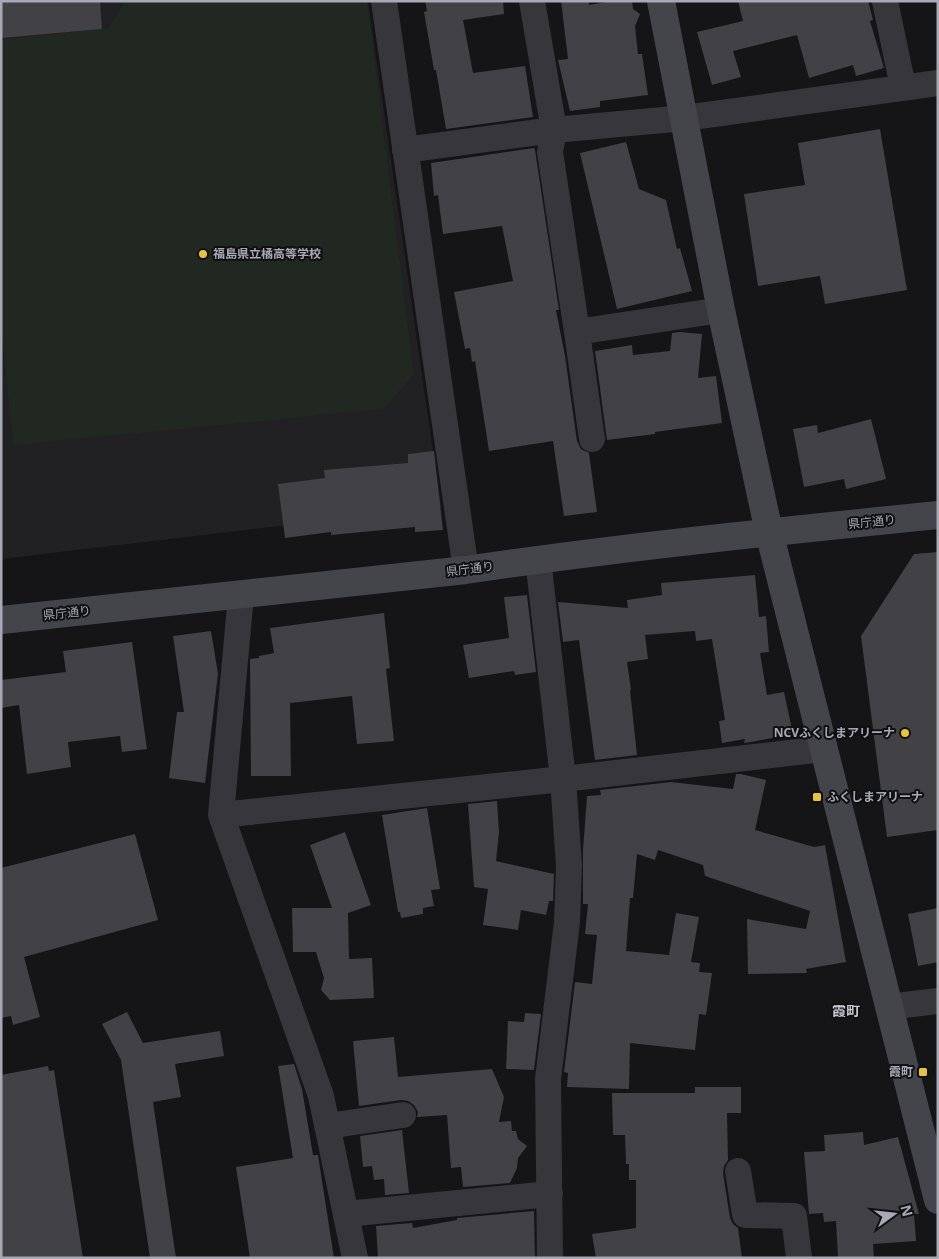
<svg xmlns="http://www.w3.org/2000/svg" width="939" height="1259" font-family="'Noto Sans','Noto Sans JP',sans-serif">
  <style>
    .built { fill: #212023 }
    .green { fill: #212822 }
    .building { fill: #414146 }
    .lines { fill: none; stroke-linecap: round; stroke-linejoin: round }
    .street { stroke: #36363b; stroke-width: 26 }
    .secondary { stroke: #44444b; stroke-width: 28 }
    .poi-dot { fill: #e6c43c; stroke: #100f11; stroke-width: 2 }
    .labels { text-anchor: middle; stroke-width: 4; stroke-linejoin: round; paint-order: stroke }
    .poi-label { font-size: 12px; font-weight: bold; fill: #a7a9b5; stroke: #100f11; text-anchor: start }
    .street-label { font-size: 12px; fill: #a7a9b5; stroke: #100f11 }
    .neighbourhood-label { font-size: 14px; font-weight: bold; fill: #c8c9d2; stroke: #100f11 }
  </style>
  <rect width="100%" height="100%" fill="#151416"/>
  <path class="built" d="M 1,1 L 368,1 L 441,507 L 1,559 Z"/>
  <path class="green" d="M 125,1 L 367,1 L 414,374 L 384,409 L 13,445 L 1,324 L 1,40 L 109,28 Z"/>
  <path class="building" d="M 1,1 L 100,1 L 102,29 L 1,38 Z
    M 425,1 L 503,1 L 504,14 L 463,20 L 473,73 L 525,66 L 533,117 L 446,129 L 436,70 L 434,70 L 424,12 L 427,11 Z
    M 561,1 L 589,1 L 589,5 L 612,1 L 632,1 L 633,9 L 640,14 L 635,26 L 638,54 L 642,54 L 648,95 L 600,101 L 600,107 L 570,111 L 558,60 L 568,59 Z
    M 738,1 L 868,1 L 873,20 L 870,21 L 884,68 L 856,76 L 853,65 L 809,78 L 797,35 L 733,51 L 741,77 L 712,85 L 697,32 L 743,21 Z
    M 880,129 L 907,290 L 825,304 L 820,276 L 758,286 L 744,194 L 805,185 L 798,143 Z
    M 626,142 L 639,189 L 666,200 L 677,249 L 680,248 L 692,291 L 617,309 L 580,153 Z
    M 534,148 L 535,150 L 559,310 L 556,310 L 565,356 L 577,441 L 581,449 L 589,453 L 597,512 L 564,516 L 553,441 L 489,451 L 475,361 L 472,362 L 470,348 L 465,349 L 454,292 L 513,281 L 502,226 L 443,234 L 438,195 L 434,196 L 431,163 Z
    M 680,332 L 702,334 L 698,378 L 716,376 L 722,423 L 655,432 L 655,434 L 607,440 L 595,351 L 632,345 L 633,355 L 670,351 L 672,333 Z
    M 871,419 L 886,479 L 846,489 L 844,479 L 804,487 L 793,429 L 817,425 L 818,433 Z
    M 434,451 L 443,530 L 415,532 L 415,527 L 331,535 L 331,532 L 285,538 L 278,484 L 325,478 L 324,470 L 408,463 L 408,454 Z
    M 938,552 L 938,830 L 887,837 L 861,636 L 914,554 Z
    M 755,575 L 759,617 L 766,616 L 769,652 L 760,653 L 767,695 L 784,692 L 793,734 L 751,742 L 744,743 L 745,739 L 722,743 L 719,721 L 725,720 L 712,639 L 696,641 L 695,631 L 645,635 L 648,659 L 627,662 L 631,690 L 630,690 L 637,755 L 595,760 L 579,640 L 563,642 L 558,602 L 628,608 L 627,600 L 662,595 L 661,583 Z
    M 527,595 L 536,672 L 515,675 L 514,671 L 469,678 L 463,645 L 509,638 L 504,597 Z
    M 384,613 L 390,668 L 386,669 L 394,741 L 357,744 L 352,696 L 290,703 L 291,776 L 251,776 L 250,659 L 259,658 L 259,656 L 274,653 L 270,628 Z
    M 211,631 L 218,674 L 205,783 L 169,778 L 177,712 L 184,712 L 173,636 Z
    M 132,642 L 147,749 L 122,752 L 120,736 L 68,742 L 71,767 L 27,774 L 19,705 L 1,708 L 1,680 L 66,672 L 63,651 Z
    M 736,774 L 741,774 L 766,780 L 755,830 L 814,847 L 825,845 L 846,962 L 806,969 L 807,973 L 748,974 L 747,919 L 806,929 L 810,911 L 705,876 L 703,865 L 658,850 L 655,860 L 637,854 L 633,898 L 630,898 L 626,951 L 669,955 L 676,913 L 699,917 L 691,962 L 700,963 L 699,972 L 712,973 L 706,1015 L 699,1014 L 695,1050 L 630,1043 L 629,1089 L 567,1087 L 568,1073 L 564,1072 L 575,982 L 592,984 L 597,935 L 585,934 L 588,904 L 583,904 L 583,850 L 587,796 L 601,795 L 600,790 L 671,782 L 733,789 Z
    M 497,801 L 499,832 L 496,861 L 554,874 L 553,901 L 549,901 L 546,915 L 521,910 L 518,930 L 483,925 L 488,889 L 474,887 L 468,804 Z
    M 427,808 L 440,889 L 431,890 L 434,906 L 423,908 L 423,914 L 401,918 L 400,912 L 398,912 L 382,815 Z
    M 345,832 L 371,905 L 348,913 L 349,959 L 372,958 L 374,998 L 330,1000 L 321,990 L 324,978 L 316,952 L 293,952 L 292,908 L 332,908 L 310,845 Z
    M 135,834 L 158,920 L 24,957 L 40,1017 L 13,1025 L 11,1016 L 1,1018 L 1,868 Z
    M 938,908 L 938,962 L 918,966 L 908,914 Z
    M 127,1012 L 143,1043 L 220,1031 L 224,1056 L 175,1064 L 181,1097 L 153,1102 L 176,1258 L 150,1258 L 121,1060 L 102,1024 Z
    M 525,1013 L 541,1014 L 534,1070 L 506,1069 L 508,1021 L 524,1022 Z
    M 394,1037 L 398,1077 L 492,1069 L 504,1097 L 499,1122 L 511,1121 L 512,1131 L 516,1131 L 518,1139 L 527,1146 L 518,1158 L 517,1168 L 510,1183 L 463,1187 L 461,1167 L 451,1168 L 447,1115 L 417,1117 L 418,1112 L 414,1105 L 408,1101 L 401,1100 L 359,1106 L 353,1041 Z
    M 294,1064 L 302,1089 L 313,1155 L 318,1155 L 334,1258 L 250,1258 L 236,1167 L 293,1158 L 278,1066 Z
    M 48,1066 L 49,1071 L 54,1070 L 83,1258 L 1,1258 L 1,1075 Z
    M 695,1087 L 741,1087 L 741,1113 L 727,1113 L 728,1160 L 724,1166 L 723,1173 L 730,1218 L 733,1224 L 738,1228 L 742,1258 L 596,1258 L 592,1234 L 636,1228 L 636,1180 L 629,1180 L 629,1164 L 626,1164 L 625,1135 L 613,1135 L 612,1093 L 695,1093 Z
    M 402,1130 L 409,1193 L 385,1195 L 384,1179 L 374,1180 L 372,1166 L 363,1167 L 360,1136 Z
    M 863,1132 L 864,1145 L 898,1137 L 919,1214 L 914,1214 L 916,1241 L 873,1244 L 874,1258 L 838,1258 L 836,1221 L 824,1222 L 823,1213 L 809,1214 L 804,1152 L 825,1151 L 824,1135 Z
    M 534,1211 L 535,1258 L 378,1258 L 376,1226 L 412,1223 L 413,1228 L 457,1220 L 457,1218 Z"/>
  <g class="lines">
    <path class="street" d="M 384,1 L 466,570
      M 532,1 L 554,130 L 550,152 L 577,332 L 721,310
      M 885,1 L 903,87
      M 405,150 L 554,130 L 685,118 L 938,83
      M 577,332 L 592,439
      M 538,559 L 563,779 L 569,866 L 567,922 L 548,1079 L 550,1258
      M 241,595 L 221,815 L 321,1096 L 355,1258
      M 221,815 L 563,779 L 824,749
      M 888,1007 L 938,1001
      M 327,1126 L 403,1115
      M 738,1171 L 745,1215 L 794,1216 L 799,1258
      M 346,1214 L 550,1194"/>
    <path class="secondary" d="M 661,1 L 721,310 L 769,532 L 938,1200
      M 1,620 L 466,570 C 622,547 780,531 938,515"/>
  </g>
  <g class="poi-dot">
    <circle cx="203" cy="254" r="5"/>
    <circle cx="905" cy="733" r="5"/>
    <rect x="812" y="792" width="10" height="10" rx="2.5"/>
    <rect x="918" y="1067" width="10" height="10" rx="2.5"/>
  </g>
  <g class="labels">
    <g class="poi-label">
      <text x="213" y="258">福島県立橘高等学校</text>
      <text x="895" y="737" text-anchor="end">NCVふくしまアリーナ</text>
      <text x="827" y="801">ふくしまアリーナ</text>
      <text x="913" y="1076" text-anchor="end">霞町</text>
    </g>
    <g class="street-label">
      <text transform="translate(872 522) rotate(-6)" y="4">県庁通り</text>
      <text transform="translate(470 569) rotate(-7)" y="4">県庁通り</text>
      <text transform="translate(67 613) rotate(-6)" y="4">県庁通り</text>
    </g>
    <g class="neighbourhood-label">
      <text x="846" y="1016">霞町</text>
    </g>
  </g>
  <rect width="939" height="1259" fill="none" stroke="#a7a9b5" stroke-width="5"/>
  <g transform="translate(894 1214) rotate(75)" stroke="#100f11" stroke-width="4" paint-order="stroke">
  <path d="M0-4L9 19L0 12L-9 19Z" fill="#a7a9b5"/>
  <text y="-8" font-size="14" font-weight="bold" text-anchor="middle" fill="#a7a9b5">N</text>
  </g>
</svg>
